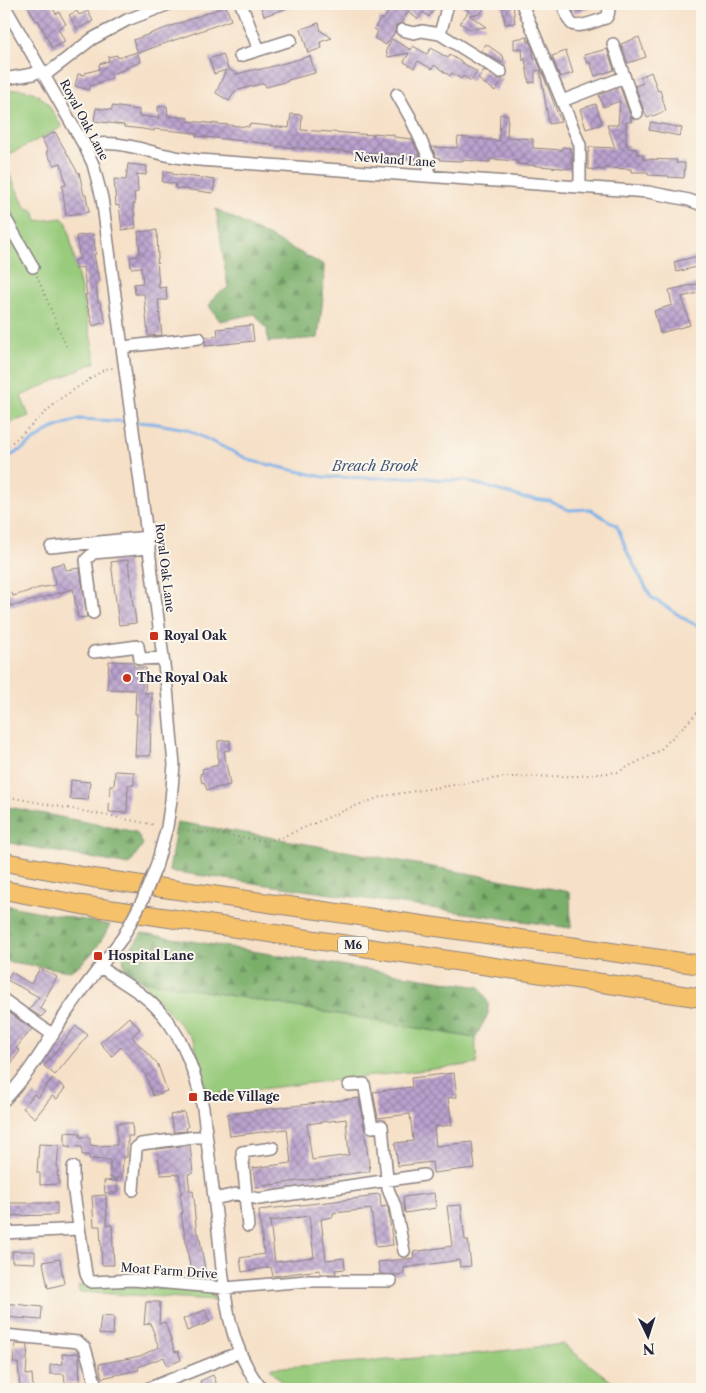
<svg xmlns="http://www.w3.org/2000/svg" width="706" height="1393" font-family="'Libre Caslon Text',serif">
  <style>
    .green { fill: #98cb7b; stroke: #5d765b }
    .forest { fill: url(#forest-firs); stroke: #4e6853 }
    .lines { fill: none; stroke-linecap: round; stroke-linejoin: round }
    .stream { stroke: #7ab0e8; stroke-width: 3 }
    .building { fill: url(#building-cross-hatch); fill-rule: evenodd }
    .minor-casing { stroke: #8c8181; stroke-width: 14 }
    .highway-casing { stroke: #8c8181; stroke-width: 20 }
    .path { stroke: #8c8181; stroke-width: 2; stroke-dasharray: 1 4; stroke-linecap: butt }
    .minor { stroke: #fff; stroke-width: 11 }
    .highway { stroke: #f5c16b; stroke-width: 18 }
    .minor-bridge-casing { stroke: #8c8181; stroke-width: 14; stroke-linecap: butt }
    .minor-bridge { stroke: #fff; stroke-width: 11 }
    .poi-dot { fill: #c8321e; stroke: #fbf7ec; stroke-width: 2 }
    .labels { text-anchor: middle; stroke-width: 4; stroke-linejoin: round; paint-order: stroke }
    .shield { fill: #fbf7ec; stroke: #636270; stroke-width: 1 }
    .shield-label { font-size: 11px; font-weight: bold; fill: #22223b }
    .street-label { font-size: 12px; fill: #22223b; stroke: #fbf7ec }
    .poi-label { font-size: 12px; font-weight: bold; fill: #22223b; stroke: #fbf7ec; text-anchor: start }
    .water-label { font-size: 14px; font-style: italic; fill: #415478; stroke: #fbf7ec }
  </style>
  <defs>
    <pattern id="forest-firs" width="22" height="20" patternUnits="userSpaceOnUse" patternTransform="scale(1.25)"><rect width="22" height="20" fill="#7aaf6b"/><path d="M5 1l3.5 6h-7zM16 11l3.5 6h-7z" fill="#648e59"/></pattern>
    <pattern id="building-cross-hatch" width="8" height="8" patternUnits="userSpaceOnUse" patternTransform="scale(1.25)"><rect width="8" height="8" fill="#baa2ce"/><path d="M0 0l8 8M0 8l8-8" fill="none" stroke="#9784a8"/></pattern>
  </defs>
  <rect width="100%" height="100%" fill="#fbf7ec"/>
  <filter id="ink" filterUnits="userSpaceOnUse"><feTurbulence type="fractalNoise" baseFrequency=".02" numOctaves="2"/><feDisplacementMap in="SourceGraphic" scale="10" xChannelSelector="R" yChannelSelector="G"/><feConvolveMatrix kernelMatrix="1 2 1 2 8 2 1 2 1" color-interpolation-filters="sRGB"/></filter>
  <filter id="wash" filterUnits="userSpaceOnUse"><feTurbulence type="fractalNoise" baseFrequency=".0096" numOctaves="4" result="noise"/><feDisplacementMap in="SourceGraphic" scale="20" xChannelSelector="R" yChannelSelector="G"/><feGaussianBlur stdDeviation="1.12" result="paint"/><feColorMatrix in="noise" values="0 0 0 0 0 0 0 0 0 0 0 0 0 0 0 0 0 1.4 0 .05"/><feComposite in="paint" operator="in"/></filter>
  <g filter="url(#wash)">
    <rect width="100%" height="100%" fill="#f6e0c7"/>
    <path class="green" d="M 20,89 L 33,92 L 46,101 L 62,127 L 4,157 L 4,91 Z
      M 4,163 L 25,207 L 34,211 L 37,221 L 62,218 L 67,223 L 96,362 L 21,396 L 29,416 L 4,425 Z
      M 141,980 L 475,1038 L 477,1064 L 207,1095 L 194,1041 Z
      M 119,1285 L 210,1291 L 215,1300 L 79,1292 L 78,1286 Z
      M 563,1344 L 621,1389 L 287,1389 L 270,1368 L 464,1355 Z"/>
    <path class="forest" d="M 216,209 L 324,265 L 323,298 L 318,338 L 268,342 L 267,329 L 255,314 L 220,321 L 209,306 L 216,295 L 228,288 Z
      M 4,806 L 136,832 L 143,844 L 129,865 L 4,842 Z
      M 177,822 L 263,836 L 570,892 L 571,928 L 169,871 Z
      M 4,905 L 110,925 C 100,944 90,960 70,971 L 4,961 Z
      M 142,933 L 282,956 L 480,987 L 488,1003 L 488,1014 L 475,1038 L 141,980 L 125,969 L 123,958 Z"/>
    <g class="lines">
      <path class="stream" d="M 4,458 L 16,453 L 51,429 L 79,419 L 152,423 L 186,429 L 252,461 L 324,477 L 380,478 L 421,477 L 442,480 L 467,481 L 524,498 L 550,501 L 569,510 L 590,509 L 617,526 L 628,554 L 651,597 L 688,621 L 702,628"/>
    </g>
    <g id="blocks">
      <path class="building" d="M 27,4 L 51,4 L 56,14 L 59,12 L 66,24 L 58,28 L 65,42 L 52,48 L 38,20 L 36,21 Z
        M 260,4 L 297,4 L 297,5 L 264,16 Z
        M 394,4 L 397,7 L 398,4 L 409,11 L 401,23 L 396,25 L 395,32 L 386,45 L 374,38 L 378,31 L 374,29 L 381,18 L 383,20 Z
        M 411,4 L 438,4 L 429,17 L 423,12 L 418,19 L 409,13 L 414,6 Z
        M 459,4 L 480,4 L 485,7 L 480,14 L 469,15 L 486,27 L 469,29 L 460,23 L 469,11 Z
        M 502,4 L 513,4 L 515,23 L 505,24 Z
        M 571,4 L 598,4 L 598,5 L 574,13 Z
        M 226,6 L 231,20 L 138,53 L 133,40 Z
        M 77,11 L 79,15 L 88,11 L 93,21 L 77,29 L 69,15 Z
        M 319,23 L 321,31 L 332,38 L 320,42 L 322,48 L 308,53 L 301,29 Z
        M 527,37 L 528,42 L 530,42 L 533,51 L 534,59 L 537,59 L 561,122 L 549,124 L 540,70 L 535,71 L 535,82 L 529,83 L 525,58 L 523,61 L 522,48 L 514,49 L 514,39 Z
        M 639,37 L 646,57 L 628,63 L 621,44 Z
        M 392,39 L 411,50 L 413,46 L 427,54 L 431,48 L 448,58 L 450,55 L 477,72 L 471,81 L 463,76 L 461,79 L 452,73 L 450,76 L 434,65 L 432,69 L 418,61 L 414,68 L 404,62 L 409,53 L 388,57 L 386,50 Z
        M 486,44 L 503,56 L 504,59 L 502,63 L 481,51 Z
        M 607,49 L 614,70 L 595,76 L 590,62 L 587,63 L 584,55 Z
        M 566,51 L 573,73 L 560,77 L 552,56 Z
        M 137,52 L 141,62 L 126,68 L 126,69 L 111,74 L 112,78 L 90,86 L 89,90 L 75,86 L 78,74 L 85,75 L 85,73 L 100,69 L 99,64 L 109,61 L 108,57 L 117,55 L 118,58 Z
        M 223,54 L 228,69 L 237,74 L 256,69 L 257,70 L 270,67 L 310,56 L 315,73 L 288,80 L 288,81 L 266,87 L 264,83 L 235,91 L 229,101 L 216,93 L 226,70 L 214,74 L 209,59 Z
        M 484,70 L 497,79 L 503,79 L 495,91 L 478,79 Z
        M 651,72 L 658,91 L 660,90 L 666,111 L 647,118 L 635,86 L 643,83 L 640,77 Z
        M 620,87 L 631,118 L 631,122 L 626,122 L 626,145 L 628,145 L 628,148 L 637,149 L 637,154 L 643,154 L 643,159 L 677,160 L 676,163 L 685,163 L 684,178 L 668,177 L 669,176 L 648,175 L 648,172 L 631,172 L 631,169 L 604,168 L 604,170 L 588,169 L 588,152 L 589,152 L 589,147 L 615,148 L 607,125 L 618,125 L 620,101 L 603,107 L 599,95 Z
        M 596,104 L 602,124 L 586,129 L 580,109 Z
        M 112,106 L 139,110 L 139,116 L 159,118 L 158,107 L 167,106 L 168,116 L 188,118 L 188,121 L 249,127 L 249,124 L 289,128 L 291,114 L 302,115 L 301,130 L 374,135 L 374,133 L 394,135 L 394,137 L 412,139 L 420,157 L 419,159 L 414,158 L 414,160 L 400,158 L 401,154 L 368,152 L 368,153 L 271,146 L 272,144 L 196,136 L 196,133 L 154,129 L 154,131 L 143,129 L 124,127 L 124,125 L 94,121 L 96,108 L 112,110 Z
        M 500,114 L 508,115 L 507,137 L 533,139 L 533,148 L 562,150 L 562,147 L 570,148 L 570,152 L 572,152 L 572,169 L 517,164 L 517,161 L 490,159 L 490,162 L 462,160 L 462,161 L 440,160 L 440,158 L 436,157 L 432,147 L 457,148 L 458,137 L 499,141 Z
        M 651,122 L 682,128 L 680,136 L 649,130 Z
        M 55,132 L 78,173 L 79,172 L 84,195 L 86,195 L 89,212 L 66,215 L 62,186 L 66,185 L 61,163 L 54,165 L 46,152 L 48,151 L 42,139 Z
        M 128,164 L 147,166 L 146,175 L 137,174 L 138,192 L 134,193 L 135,204 L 133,204 L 136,228 L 122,230 L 119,205 L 116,206 L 114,179 L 126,180 Z
        M 164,171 L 172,172 L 172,174 L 215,180 L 213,193 L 175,188 L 176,184 L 162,182 Z
        M 157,230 L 158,259 L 157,259 L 159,288 L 166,287 L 167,300 L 158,300 L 162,335 L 148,336 L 144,294 L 135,294 L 134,284 L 143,283 L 141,267 L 131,268 L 130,257 L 138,256 L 138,253 L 140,253 L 138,232 Z
        M 93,234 L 96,254 L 94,254 L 99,283 L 96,284 L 98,302 L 100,302 L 106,322 L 93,326 L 87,305 L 85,295 L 87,295 L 83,267 L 76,269 L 74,261 L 80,259 L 76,236 Z
        M 698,256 L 700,266 L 677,272 L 674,262 Z
        M 702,283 L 702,292 L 682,297 L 690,325 L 660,333 L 654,311 L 672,305 L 669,290 Z
        M 252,325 L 254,341 L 205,346 L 206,337 L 218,336 L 217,329 Z
        M 128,560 L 133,606 L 134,606 L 136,623 L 119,625 L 111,562 Z
        M 64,563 L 66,570 L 80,568 L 87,617 L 78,618 L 73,589 L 17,605 L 4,606 L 4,595 L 12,593 L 13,596 L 39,588 L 56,585 L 51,566 Z
        M 109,661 L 133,662 L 134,667 L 146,668 L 145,693 L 152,693 L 150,756 L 135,756 L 137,714 L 135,714 L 136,690 L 107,689 Z
        M 230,740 L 230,750 L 224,751 L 230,785 L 207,790 L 204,782 L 202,783 L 200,774 L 203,773 L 202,769 L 218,765 L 218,741 Z
        M 115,771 L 134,772 L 134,785 L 128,785 L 127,813 L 109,812 L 110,786 L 114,786 Z
        M 71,780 L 90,782 L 88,800 L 70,799 Z
        M 40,968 L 57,977 L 40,1008 L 46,1012 L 41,1017 L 29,1009 L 39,997 L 7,980 L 11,972 L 31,984 Z
        M 4,1009 L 32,1029 L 16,1048 L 20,1051 L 4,1073 Z
        M 129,1017 L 140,1029 L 132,1037 L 158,1065 L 167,1091 L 153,1096 L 145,1073 L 121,1047 L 112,1056 L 100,1043 Z
        M 76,1026 L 88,1035 L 55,1075 L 44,1066 Z
        M 454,1073 L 457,1097 L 448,1098 L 452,1125 L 434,1127 L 436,1146 L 472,1142 L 475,1168 L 433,1173 L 432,1162 L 398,1166 L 395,1143 L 413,1141 L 410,1114 L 378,1118 L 373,1092 L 412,1087 L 411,1078 Z
        M 52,1078 L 65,1088 L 57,1099 L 52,1096 L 35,1118 L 23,1108 L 34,1094 L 38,1098 Z
        M 359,1098 L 364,1127 L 370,1171 L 256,1187 L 253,1168 L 291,1163 L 287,1129 L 230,1136 L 227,1114 ZM 346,1119 L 349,1155 L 312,1160 L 307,1124 Z
        M 184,1112 L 188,1127 L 186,1128 L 187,1131 L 174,1132 L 170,1115 Z
        M 117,1123 L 132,1123 L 133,1136 L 128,1136 L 128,1142 L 127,1142 L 127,1157 L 123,1157 L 122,1178 L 110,1178 L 110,1160 L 89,1159 L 89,1155 L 82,1155 L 82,1147 L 65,1146 L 65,1132 L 80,1133 L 80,1137 L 90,1137 L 90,1145 L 98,1146 L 117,1145 Z
        M 39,1144 L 59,1145 L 57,1166 L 58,1166 L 57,1176 L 59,1176 L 59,1184 L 40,1185 L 40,1173 L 37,1173 Z
        M 190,1145 L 193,1173 L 188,1174 L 190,1191 L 193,1191 L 195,1207 L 194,1207 L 197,1234 L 199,1233 L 205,1270 L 191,1272 L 181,1213 L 183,1213 L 180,1193 L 182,1193 L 179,1174 L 161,1175 L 157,1149 Z
        M 117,1180 L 117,1193 L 105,1193 L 104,1181 Z
        M 434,1193 L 436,1208 L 405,1213 L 403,1197 Z
        M 380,1194 L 381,1207 L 387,1206 L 388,1208 L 393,1245 L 376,1247 L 371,1209 L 333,1213 L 333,1217 L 321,1219 L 326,1260 L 344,1258 L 345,1269 L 335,1270 L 336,1274 L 320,1274 L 320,1270 L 273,1276 L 271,1267 L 242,1272 L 240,1258 L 264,1254 L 259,1210 L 369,1197 L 369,1195 ZM 309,1216 L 314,1257 L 275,1262 L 270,1221 Z
        M 106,1195 L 107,1225 L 112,1225 L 114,1265 L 102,1265 L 100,1226 L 94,1226 L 92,1196 Z
        M 4,1203 L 57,1203 L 57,1215 L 4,1216 Z
        M 461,1205 L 465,1240 L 468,1240 L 471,1266 L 460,1267 L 459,1260 L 404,1268 L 404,1274 L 395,1275 L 380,1274 L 378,1262 L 414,1258 L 413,1252 L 452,1246 L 447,1206 Z
        M 12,1251 L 35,1251 L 35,1263 L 12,1262 Z
        M 60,1259 L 64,1284 L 48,1288 L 43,1262 Z
        M 146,1302 L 160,1302 L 159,1324 L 165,1322 L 175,1352 L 178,1351 L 181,1360 L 167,1366 L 164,1357 L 138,1367 L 139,1370 L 102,1378 L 99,1364 L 140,1356 L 159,1347 L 155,1338 L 156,1338 L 150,1323 L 144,1325 Z
        M 4,1303 L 42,1307 L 41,1320 L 4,1317 Z
        M 205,1310 L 210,1322 L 187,1331 L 183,1319 Z
        M 101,1316 L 114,1317 L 113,1335 L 99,1334 Z
        M 15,1344 L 28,1345 L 26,1375 L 32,1374 L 33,1389 L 20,1389 L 18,1363 L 13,1363 Z
        M 79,1353 L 80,1382 L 65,1383 L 64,1374 L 50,1374 L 50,1365 L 63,1364 L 62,1354 Z
        M 213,1375 L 217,1385 L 203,1389 L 200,1381 Z"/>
    </g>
  </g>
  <g filter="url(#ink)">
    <use href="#blocks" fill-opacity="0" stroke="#8c8181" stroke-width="1"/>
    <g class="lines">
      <defs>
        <path id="minor" d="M 241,4 L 259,50
          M 522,4 L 580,145 L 580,187
          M 563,4 C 565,10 567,18 571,23 C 577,30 598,20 606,18 C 610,13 609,9 607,4
          M 4,5 L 85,147 L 93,164 L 102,198 L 144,512 L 167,688 L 172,744 L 174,764 L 171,800 L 167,827 L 156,867
          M 402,30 L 414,33 L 422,31 L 440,34 L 501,72
          M 440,34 L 448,4
          M 613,44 L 637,113
          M 240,56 L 291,40
          M 44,76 L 92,39 L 127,20 L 169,4
          M 4,79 L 33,74 L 41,70
          M 397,94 L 410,117 L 429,158 L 429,176
          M 562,101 L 624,77
          M 85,147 C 113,137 143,151 171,156 C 180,158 190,159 199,160 L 648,192 L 689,200 L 702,205
          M 4,216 L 33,267
          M 123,347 L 199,338
          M 51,547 L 148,537
          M 93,613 L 86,560 L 93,553 L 149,548
          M 94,652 L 138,646 L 140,659 L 163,658
          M 101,967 C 114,977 129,985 142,995 C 178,1022 194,1066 203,1108 C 208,1149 213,1189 218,1230 C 224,1284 225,1345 262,1389
          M 4,1000 L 53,1035
          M 349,1085 L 364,1084 L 372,1127 L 382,1126 L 388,1189 L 395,1206 L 404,1251
          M 4,1100 C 31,1073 48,1040 69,1009 C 86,984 105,961 123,937
          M 73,1167 L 73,1186 L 86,1274 L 89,1280 L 92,1282 L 133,1280 L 225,1288 L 307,1281 L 391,1281
          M 133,1190 L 136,1148 L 141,1144 L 195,1137 L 206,1137
          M 214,1199 L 236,1194 L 259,1199 L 424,1175
          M 248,1226 L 245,1196 L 246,1192 L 242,1152 L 273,1148
          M 4,1233 L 79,1229
          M 4,1335 L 78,1342 L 85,1348 L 97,1389
          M 147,1389 L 240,1352"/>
        <path id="highway" d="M 4,862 L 93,878 L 702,965
          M 4,890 L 82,905 L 702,998"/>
      </defs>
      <use href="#minor" class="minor-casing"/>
      <use href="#highway" class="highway-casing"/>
      <path class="path" d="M 37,276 L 66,346
        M 4,448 L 14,441 L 60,399 L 105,369 L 113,368
        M 4,796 L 156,825
        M 178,829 L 267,841 L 280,838 L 355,806 L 384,796 L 505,777 L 578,776 L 618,772 L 659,751 L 702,708"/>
      <use href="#minor" class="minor"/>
      <use href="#highway" class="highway"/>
      <defs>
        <path id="minor-bridge" d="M 123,937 L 143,899 L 156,867"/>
      </defs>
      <use href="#minor-bridge" class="minor-bridge-casing"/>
      <use href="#minor-bridge" class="minor-bridge"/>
    </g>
  </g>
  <g class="poi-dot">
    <rect x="149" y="631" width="10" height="10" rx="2.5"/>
    <circle cx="127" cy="678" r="5"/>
    <rect x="93" y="951" width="10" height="10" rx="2.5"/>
    <rect x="188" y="1092" width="10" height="10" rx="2.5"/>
  </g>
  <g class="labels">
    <rect class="shield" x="338" y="936.5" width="30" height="17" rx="4"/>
    <g class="shield-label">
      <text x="353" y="949">M6</text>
    </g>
    <g class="street-label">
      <text transform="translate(84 120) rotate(62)" y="4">Royal Oak Lane</text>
      <text transform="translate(395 160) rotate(4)" y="4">Newland Lane</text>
      <text transform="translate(165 568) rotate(83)" y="4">Royal Oak Lane</text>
      <text transform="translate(169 1271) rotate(4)" y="4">Moat Farm Drive</text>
    </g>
    <g class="poi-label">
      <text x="164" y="640">Royal Oak</text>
      <text x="137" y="682">The Royal Oak</text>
      <text x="108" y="960">Hospital Lane</text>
      <text x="203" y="1101">Bede Village</text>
    </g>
    <g class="water-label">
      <text x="375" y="471">Breach Brook</text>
    </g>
  </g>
  <rect width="706" height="1393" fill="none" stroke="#fbf7ec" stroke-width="20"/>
  <g transform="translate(648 1336) rotate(176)" stroke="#fbf7ec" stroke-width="4" paint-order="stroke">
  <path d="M0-4L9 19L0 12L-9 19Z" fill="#22223b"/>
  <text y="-8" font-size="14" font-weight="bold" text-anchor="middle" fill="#22223b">N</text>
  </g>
</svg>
